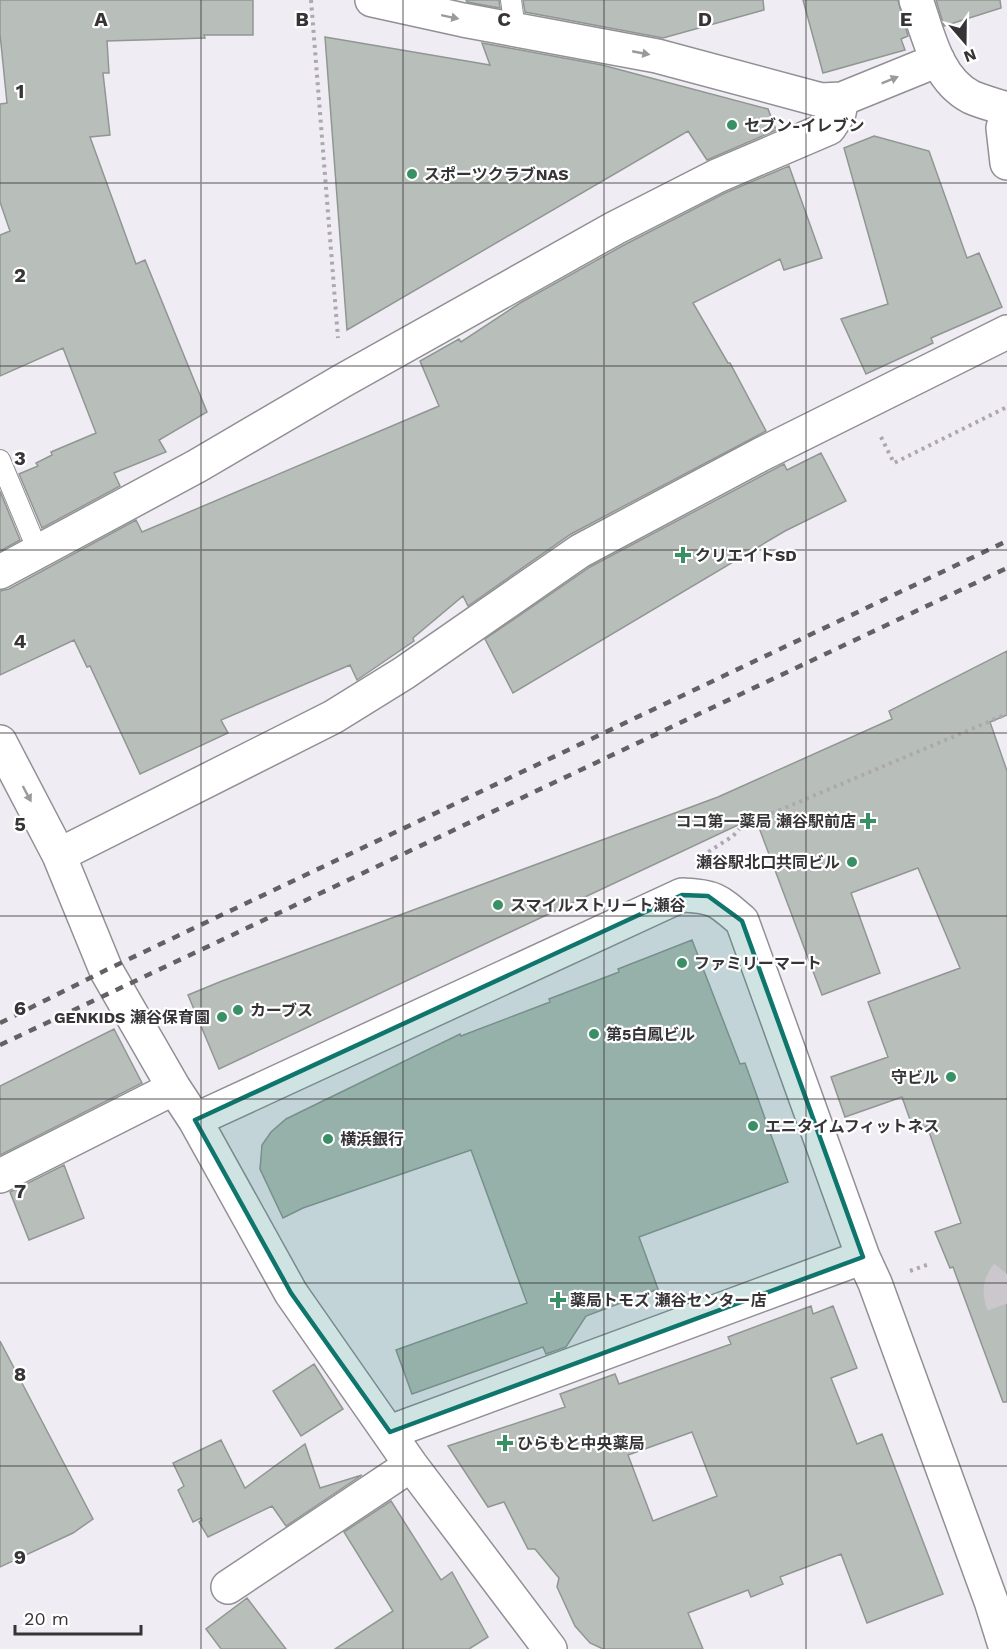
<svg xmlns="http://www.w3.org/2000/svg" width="1007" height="1649" font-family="'Work Sans','Noto Sans JP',sans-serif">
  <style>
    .building { fill: #b8bfba; stroke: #909793; stroke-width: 1.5; fill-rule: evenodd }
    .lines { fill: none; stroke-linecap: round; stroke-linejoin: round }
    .street-tunnel { stroke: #cbc7cd; stroke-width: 33; stroke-dasharray: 33 16; stroke-linecap: butt }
    .lane-casing { stroke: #928f95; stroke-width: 22 }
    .street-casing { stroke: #928f95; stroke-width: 36 }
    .path { stroke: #aca8ae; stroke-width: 4; stroke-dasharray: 3 4.5; stroke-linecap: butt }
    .lane { stroke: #fff; stroke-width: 20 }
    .street { stroke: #fff; stroke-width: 33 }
    .rail { stroke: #646165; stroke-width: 4.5; stroke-dasharray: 8 8; stroke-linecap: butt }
    .oneway { fill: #9a9a9b }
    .marked { fill: #0f766e; fill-opacity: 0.2; stroke: #0f766e; stroke-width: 4.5; stroke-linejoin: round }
    .grid { fill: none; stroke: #363437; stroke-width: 1.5; stroke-opacity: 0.55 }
    .poi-dot { fill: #399064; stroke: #fff; stroke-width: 2 }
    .labels { text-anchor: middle; stroke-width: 4.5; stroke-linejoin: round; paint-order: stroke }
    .poi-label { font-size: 16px; font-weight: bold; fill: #363437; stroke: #fff; text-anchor: start }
    .grid-label { font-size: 20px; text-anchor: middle; font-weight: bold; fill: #363437; stroke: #fff; stroke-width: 4.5; stroke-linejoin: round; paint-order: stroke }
  </style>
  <rect width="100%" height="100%" fill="#f0ecf3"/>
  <path class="building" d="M 0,0 L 253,0 L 253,35 L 204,35 L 205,38 L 107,41 L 109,73 L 103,73 L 110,135 L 90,137 L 136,264 L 145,260 L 207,412 L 159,440 L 166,452 L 114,473 L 120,486 L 42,528 L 19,474 L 38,466 L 36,463 L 52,455 L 51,452 L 96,433 L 63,348 L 0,376 L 0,235 L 10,231 L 0,202 L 0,104 L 7,103 L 0,34 Z
    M 466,0 L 499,0 L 500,8 L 467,2 Z
    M 523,0 L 763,0 L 764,10 L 663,38 L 525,12 Z
    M 803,0 L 898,0 L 908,36 L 901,39 L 905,50 L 823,73 Z
    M 936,0 L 1000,0 L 1001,8 L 944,26 Z
    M 325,37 L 490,65 L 482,43 L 602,65 L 768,109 L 776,130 L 707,160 L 688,131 L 347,330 Z
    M 874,136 L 929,151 L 967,258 L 979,253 L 1002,307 L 931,338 L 933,343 L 866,374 L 841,319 L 888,304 L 844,148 Z
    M 789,166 L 822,258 L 784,270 L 780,259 L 693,303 L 728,363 L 730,363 L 766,431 L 571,534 L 468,606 L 463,596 L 413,638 L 414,641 L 357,680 L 350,665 L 221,720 L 228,733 L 140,774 L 90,666 L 87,667 L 74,640 L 0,675 L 0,591 L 9,589 L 136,520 L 142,532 L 439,406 L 420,361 L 459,339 L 461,342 L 520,303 L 624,245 L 725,193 Z
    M 821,453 L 846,501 L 785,531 L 513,693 L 485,639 L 590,567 L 784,464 L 787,470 Z
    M 0,491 L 20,540 L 0,551 Z
    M 1007,651 L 1007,715 L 990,722 L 1007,771 L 1007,1402 L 1003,1402 L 953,1267 L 950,1268 L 935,1232 L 961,1223 L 927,1126 L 914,1131 L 902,1097 L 845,1117 L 831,1077 L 888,1057 L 868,1002 L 960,968 L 918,868 L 851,893 L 880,973 L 822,995 L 755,817 L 219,1069 L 188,995 L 222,981 L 718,797 L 892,719 L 889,711 Z
    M 692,940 L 740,1064 L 745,1063 L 788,1182 L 639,1237 L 658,1289 L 586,1316 L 566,1347 L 546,1354 L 543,1347 L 412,1394 L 396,1350 L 527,1303 L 471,1150 L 303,1208 L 283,1218 L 260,1169 L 262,1145 L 271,1132 L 286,1119 L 460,1034 L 461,1036 L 550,1002 L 549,999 L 619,972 L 618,969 Z
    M 114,1029 L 142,1083 L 0,1155 L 0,1086 Z
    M 64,1165 L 84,1218 L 29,1240 L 10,1192 Z
    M 811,1306 L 813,1314 L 833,1306 L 857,1368 L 831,1378 L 857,1444 L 882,1434 L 943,1594 L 867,1623 L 841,1554 L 780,1577 L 783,1584 L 751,1597 L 748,1590 L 688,1613 L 703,1649 L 603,1649 L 590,1643 L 575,1626 L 557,1587 L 559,1578 L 535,1549 L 528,1549 L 504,1502 L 488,1507 L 448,1446 L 565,1407 L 560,1394 L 615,1374 L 619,1384 L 731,1344 L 728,1337 ZM 692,1432 L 717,1496 L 653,1521 L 628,1455 Z
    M 0,1341 L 93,1519 L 73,1533 L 0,1567 Z
    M 314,1364 L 343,1409 L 301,1436 L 273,1391 Z
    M 221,1440 L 245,1488 L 305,1444 L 320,1488 L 362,1475 L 286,1526 L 272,1506 L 208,1537 L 199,1522 L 202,1520 L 201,1518 L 193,1522 L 178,1490 L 184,1486 L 173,1463 Z
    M 391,1501 L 441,1580 L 452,1572 L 488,1637 L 469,1649 L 335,1649 L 393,1611 L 344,1532 Z
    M 247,1598 L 286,1649 L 221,1649 L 206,1629 Z"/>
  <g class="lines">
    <path class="street-tunnel" d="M 1007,1274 C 995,1289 1001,1299 1007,1315"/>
    <defs>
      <path id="lane" d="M 511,0 L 515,29
        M 0,460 L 38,551"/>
      <path id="street" d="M 372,0 L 463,20 L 657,56 L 821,100 L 842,99 L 938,60
        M 916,0 C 928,33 936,79 971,97 C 982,102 995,105 1007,109
        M 1007,113 L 1003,128 L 1007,163
        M 0,572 L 197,466 L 342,381 L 615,228 L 717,176 L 829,128 L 839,113 L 842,99
        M 0,742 L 59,855
        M 195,1120 L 682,895 C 714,896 718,900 742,921 L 863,1257 L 875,1283 L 991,1601 L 1006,1649
        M 0,1176 L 174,1088
        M 390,1432 L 863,1257
        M 228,1587 L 411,1465
        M 550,1649 L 411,1465 L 291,1293 L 195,1120 L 174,1088 L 106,970 L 59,855 L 333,717 L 404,673 L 580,551 L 760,455 L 1007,332"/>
    </defs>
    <use href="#lane" class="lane-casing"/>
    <use href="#street" class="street-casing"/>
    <path class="path" d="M 311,0 L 338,338
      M 881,437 L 894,463 L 1007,407
      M 702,856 L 733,836 L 742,826 L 1007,714
      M 910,1271 L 929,1264"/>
    <use href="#lane" class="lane"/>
    <use href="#street" class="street"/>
    <path class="rail" d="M 0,1023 L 106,970 L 1007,541
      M 0,1045 L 1007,568"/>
  </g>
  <defs><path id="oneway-solid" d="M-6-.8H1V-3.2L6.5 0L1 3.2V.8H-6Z" transform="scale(1.5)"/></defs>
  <g class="oneway">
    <use href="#oneway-solid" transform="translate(450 17) rotate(12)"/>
    <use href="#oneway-solid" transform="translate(641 53) rotate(11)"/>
    <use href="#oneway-solid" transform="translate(890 80) rotate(-22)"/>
    <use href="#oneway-solid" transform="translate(27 794) rotate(62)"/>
  </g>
  <path class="marked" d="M 682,895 L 708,896 L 742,921 L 863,1257 L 390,1432 L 291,1293 L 195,1120 Z"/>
  <path class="grid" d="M 201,0 L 201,1649M 403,0 L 403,1649M 604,0 L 604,1649M 806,0 L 806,1649M 0,183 L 1007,183M 0,366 L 1007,366M 0,550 L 1007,550M 0,733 L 1007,733M 0,916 L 1007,916M 0,1099 L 1007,1099M 0,1283 L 1007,1283M 0,1466 L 1007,1466"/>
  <g class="poi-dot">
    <circle cx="732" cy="125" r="6"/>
    <circle cx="412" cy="174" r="6"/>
    <path d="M680 546h6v6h6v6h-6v6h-6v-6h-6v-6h6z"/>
    <path d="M865 812h6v6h6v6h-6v6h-6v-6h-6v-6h6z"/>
    <circle cx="852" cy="862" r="6"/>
    <circle cx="498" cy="905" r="6"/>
    <circle cx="682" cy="963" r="6"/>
    <circle cx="238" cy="1010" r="6"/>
    <circle cx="222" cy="1017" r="6"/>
    <circle cx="594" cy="1034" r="6"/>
    <circle cx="951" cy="1077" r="6"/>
    <circle cx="753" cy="1126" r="6"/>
    <circle cx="328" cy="1139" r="6"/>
    <path d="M555 1291h6v6h6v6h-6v6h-6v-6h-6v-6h6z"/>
    <path d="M502 1434h6v6h6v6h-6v6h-6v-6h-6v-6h6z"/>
  </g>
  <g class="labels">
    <g class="poi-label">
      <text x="744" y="131">セブン-イレブン</text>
      <text x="424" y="180">スポーツクラブNAS</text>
      <text x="695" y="561">クリエイトSD</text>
      <text x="856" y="827" text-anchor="end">ココ第一薬局 瀬谷駅前店</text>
      <text x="840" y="868" text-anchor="end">瀬谷駅北口共同ビル</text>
      <text x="510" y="911">スマイルストリート瀬谷</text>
      <text x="694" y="969">ファミリーマート</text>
      <text x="250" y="1016">カーブス</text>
      <text x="210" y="1023" text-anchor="end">GENKIDS 瀬谷保育園</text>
      <text x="606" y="1040">第5白鳳ビル</text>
      <text x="939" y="1083" text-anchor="end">守ビル</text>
      <text x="765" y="1132">エニタイムフィットネス</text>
      <text x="340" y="1145">横浜銀行</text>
      <text x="570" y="1306">薬局トモズ 瀬谷センター店</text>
      <text x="517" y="1449">ひらもと中央薬局</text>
    </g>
  </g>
  <g class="grid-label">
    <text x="101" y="26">A</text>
    <text x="302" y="26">B</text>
    <text x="504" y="26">C</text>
    <text x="705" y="26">D</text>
    <text x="906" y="26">E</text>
    <text x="20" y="98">1</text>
    <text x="20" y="282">2</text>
    <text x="20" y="465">3</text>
    <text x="20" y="648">4</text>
    <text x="20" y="831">5</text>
    <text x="20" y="1015">6</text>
    <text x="20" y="1198">7</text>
    <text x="20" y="1381">8</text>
    <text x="20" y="1564">9</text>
  </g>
  <g transform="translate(965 42) rotate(160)" stroke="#ffffff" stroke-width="4.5" paint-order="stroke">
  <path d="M0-4.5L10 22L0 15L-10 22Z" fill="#363437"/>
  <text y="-9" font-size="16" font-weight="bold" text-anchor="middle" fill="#363437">N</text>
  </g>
  <path d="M15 1625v9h126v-9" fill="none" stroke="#363437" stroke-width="3"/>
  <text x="24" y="1625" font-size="18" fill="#363437" stroke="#ffffff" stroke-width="4.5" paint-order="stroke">20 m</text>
</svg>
